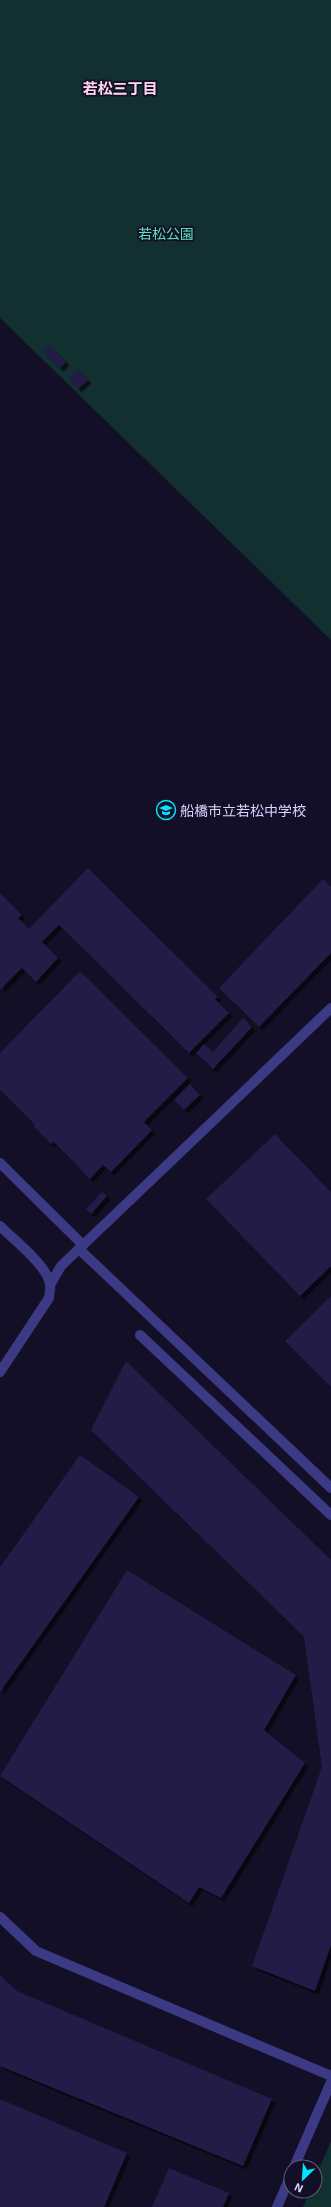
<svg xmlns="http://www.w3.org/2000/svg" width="331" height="2207" font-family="'Exo 2','Noto Sans JP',sans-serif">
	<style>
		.green { fill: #12302f }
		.building { fill: #241b47; filter: url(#shadow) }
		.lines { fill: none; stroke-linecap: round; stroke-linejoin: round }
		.service { stroke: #3d3a85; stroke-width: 10 }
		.pedestrian { stroke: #3d3a85; stroke-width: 10 }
		.minor { stroke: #3d3a85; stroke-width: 10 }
		.tertiary { stroke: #3d3a85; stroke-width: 10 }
		.labels { text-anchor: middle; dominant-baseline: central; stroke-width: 3.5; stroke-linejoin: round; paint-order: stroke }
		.park-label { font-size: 14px; fill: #5fe0c0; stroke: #130f26 }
		.poi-label { font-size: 14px; fill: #d9d4ff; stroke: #130f26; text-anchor: start }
		.neighbourhood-label { font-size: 15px; font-weight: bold; fill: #ffd6f0; stroke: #130f26 }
	</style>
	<defs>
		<filter id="shadow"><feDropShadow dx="3.5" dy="3.5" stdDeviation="0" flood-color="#0009"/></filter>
	</defs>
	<rect width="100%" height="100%" fill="#130f26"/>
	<g class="green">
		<polygon points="0,0 331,0 331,640 0,318"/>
		<polygon points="331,2141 331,2207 303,2207 310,2191 315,2191 315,2178"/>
	</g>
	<g class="building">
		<polygon points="49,345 66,362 60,368 43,351"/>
		<polygon points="78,370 88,380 78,389 69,379"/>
		<polygon points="88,868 218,997 215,999 229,1013 189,1053 59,925 42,942 58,958 36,982 22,968 0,990 0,893 22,915 18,918 29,929"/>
		<polygon points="323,879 331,887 331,953 259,1027 219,988"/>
		<polygon points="80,971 188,1078 144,1122 152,1130 111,1172 103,1165 90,1179 54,1142 51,1144 33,1126 35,1125 0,1090 0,1053"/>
		<polygon points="243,1018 252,1027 213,1069 196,1053 204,1044 213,1052"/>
		<polygon points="190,1084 200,1095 184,1110 174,1100"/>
		<polygon points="275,1134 331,1192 331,1266 300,1296 206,1199"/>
		<polygon points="102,1192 107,1196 91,1214 86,1209"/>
		<polygon points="331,1296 331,1387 285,1341"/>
		<polygon points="126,1361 331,1560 331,1945 315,1991 252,1966 322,1767 304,1637 91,1430"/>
		<polygon points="80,1455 139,1497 0,1692 0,1567"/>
		<polygon points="127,1570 296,1675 264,1730 305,1763 221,1898 199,1887 189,1903 0,1776"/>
		<polygon points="0,1975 17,1991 272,2099 243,2166 0,2066"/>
		<polygon points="0,2099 127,2153 104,2207 0,2207"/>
		<polygon points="169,2168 229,2193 223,2207 152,2207"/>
	</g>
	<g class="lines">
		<g class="service">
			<polyline points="140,1335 331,1515"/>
			<polyline points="0,1917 36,1951 331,2076"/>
		</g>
		<g class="pedestrian">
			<polyline points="0,1163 83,1245"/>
			<polyline points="167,1165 331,1008"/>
			<polyline points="79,1249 331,1488"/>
		</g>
		<g class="minor">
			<path d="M 0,1226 C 13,1239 49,1267 50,1285 C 51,1289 49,1294 49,1298 L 0,1372"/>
			<polyline points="50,1285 61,1266 167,1165"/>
		</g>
		<g class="tertiary">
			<polyline points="294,2167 331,2082"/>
			<polyline points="277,2207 291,2175"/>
		</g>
	</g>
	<defs>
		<symbol id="school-ring" viewBox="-11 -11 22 22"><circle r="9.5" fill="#130f26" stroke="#00e5ff" stroke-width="1.5"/><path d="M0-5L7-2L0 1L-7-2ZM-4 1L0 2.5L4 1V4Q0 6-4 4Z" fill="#00e5ff"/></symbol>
	</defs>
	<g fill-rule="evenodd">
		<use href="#school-ring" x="155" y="799" width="22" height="22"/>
	</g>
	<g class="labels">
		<g class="park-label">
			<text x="166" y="233">若松公園</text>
		</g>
		<g class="poi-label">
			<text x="180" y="810">船橋市立若松中学校</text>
		</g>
		<g class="neighbourhood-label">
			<text x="120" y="88">若松三丁目</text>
		</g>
	</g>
	<g transform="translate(303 2179) rotate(205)"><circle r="19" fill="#130f26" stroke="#625e7d"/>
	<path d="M0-3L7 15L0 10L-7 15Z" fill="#00e5ff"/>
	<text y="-6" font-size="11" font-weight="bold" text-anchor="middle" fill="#d9d4ff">N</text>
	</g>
</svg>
